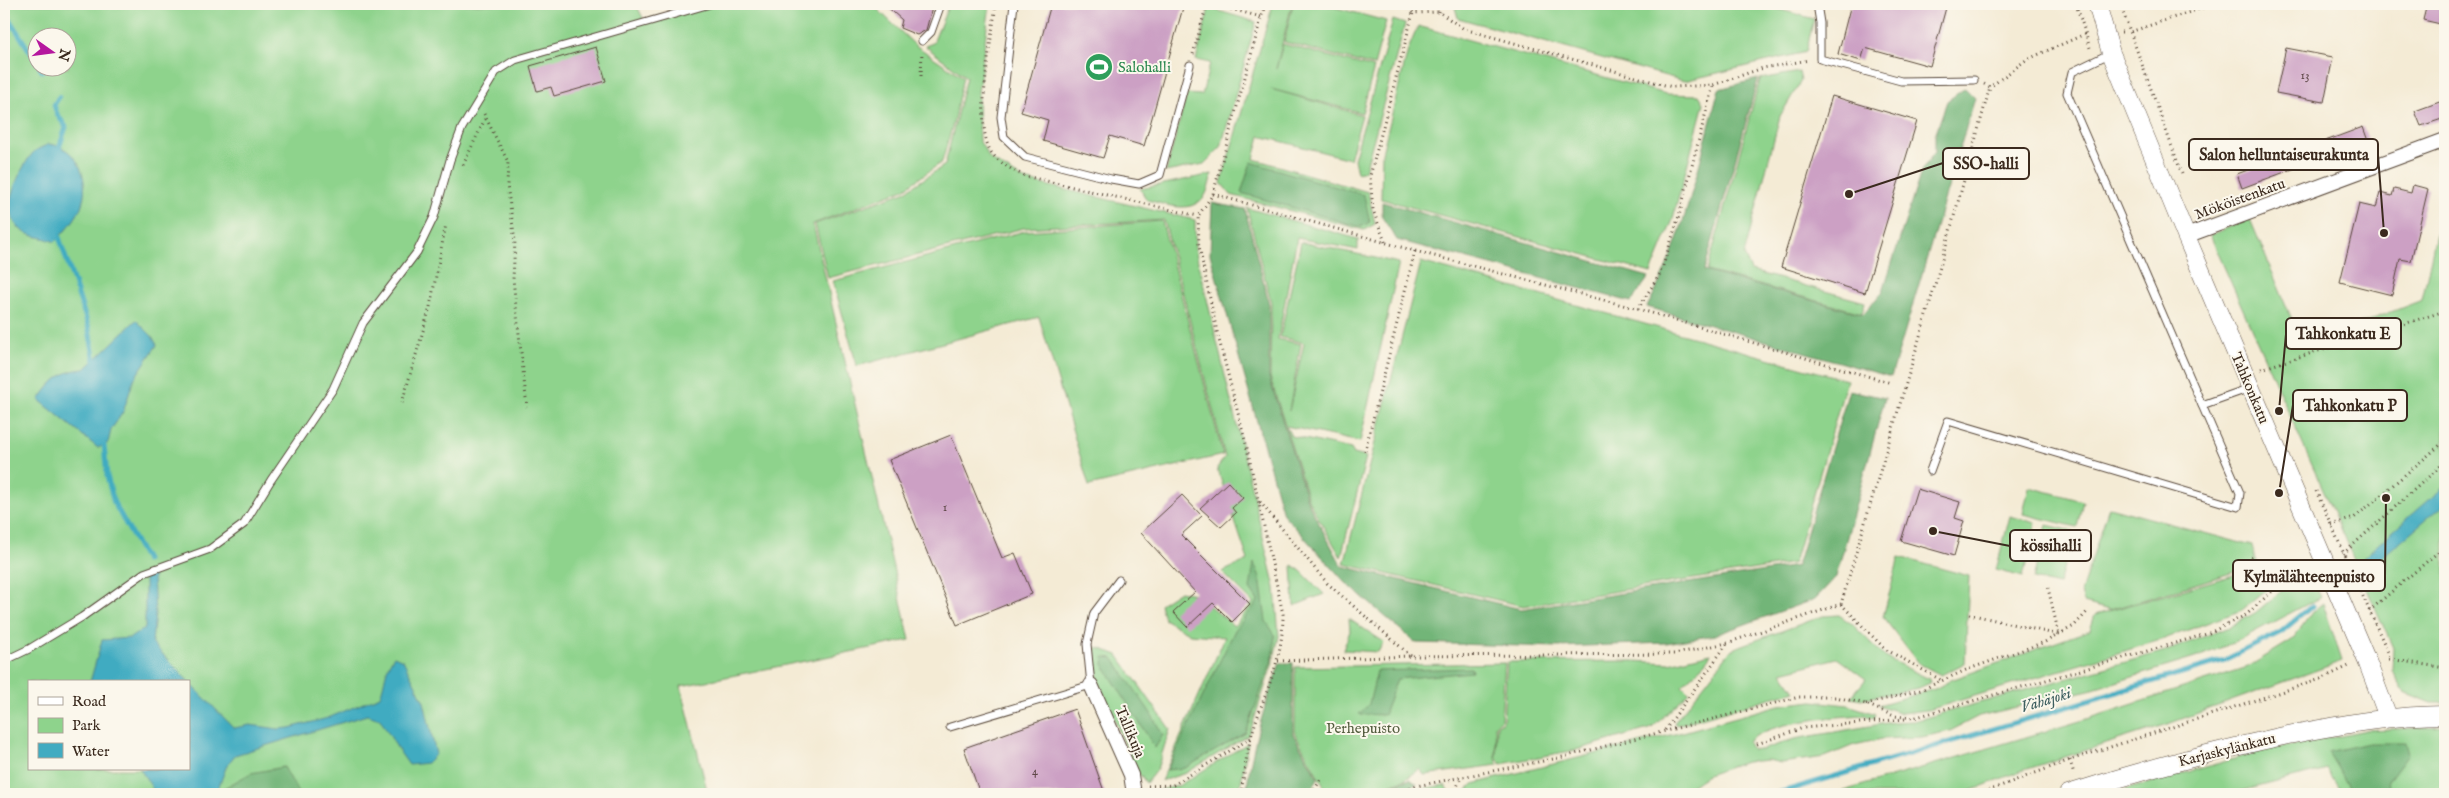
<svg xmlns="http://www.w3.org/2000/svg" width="2449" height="798" font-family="'IM FELL English',serif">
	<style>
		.green { fill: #8ed38c; stroke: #647e55; fill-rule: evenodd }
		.forest { fill: #72b578; stroke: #56704b }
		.water { fill: #41abc1; stroke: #3e6a70 }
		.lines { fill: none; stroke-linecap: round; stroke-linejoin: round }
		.stream { stroke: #41abc1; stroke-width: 5 }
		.building { fill: #cca0c4 }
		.service-casing { stroke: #574739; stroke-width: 9 }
		.minor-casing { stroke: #574739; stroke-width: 16 }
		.tertiary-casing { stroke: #574739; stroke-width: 19 }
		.path { stroke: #574739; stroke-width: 3; stroke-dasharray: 1 4; stroke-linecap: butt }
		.service { stroke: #fff; stroke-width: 7 }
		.minor { stroke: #fff; stroke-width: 14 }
		.tertiary { stroke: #fff; stroke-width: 18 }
		.labels { text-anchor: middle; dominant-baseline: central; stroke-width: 4; stroke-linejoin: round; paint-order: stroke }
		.number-label { font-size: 12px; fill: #5f4848 }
		.leisure-label { font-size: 15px; fill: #27864d; stroke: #fbf7ec; text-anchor: start }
		.street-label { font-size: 15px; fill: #3b2a1e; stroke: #fbf7ec }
		.park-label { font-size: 15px; fill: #545d3f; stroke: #fbf7ec }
		.water-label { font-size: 16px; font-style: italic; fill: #3d5e5f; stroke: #fbf7ec }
		.leader { fill: none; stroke: #3b2a1e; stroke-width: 2 }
		.callout-dot { fill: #3b2a1e; stroke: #fbf7ec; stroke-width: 2 }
		.callout { fill: #fbf7ec; stroke: #3b2a1e; stroke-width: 2 }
		.callout-label { font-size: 16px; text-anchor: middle; font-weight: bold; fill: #3b2a1e }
	</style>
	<rect width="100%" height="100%" fill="#fbf7ec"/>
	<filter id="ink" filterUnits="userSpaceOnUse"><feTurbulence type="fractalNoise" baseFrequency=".02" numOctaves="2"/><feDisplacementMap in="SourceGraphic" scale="10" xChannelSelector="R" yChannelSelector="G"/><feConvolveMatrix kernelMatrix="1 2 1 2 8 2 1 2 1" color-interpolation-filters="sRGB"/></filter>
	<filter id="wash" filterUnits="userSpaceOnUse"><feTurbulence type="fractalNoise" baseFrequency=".0096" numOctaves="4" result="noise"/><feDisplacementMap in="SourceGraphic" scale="20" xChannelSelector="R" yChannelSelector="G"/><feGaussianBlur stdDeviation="1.12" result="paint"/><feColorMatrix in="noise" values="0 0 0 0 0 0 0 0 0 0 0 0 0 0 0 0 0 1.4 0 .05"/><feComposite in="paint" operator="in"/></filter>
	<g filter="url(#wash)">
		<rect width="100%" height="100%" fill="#f4ebd5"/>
		<g class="green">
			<path d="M 4,4 L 636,4 L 644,20 L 709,4 L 872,4 L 915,45 L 963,77 L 953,124 L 942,162 L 904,189 L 813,224 L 910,640 L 681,686 L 708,794 L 4,794 ZM 38,38 L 68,38 L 68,68 L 38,68 ZM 29,682 L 189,682 L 189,769 L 29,769 Z"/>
			<polygon points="949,4 990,4 978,93 979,140 990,159 1024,180 1195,220 1195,248 1275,588 1279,636 1273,662 1249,735 1186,773 1161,781 1225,637 1190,634 1164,619 1160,604 1180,591 1195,594 1234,626 1253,603 1222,572 1248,560 1217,468 1225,457 1164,220 1024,228 828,278 815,224 904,192 945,165 966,77 925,46 933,43"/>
			<polygon points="1273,4 1292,4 1276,69 1283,44 1374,68 1362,113 1271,89 1362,115 1350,159 1260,136 1254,159 1368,192 1375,224 1364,230 1231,195 1221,183"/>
			<polygon points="1293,4 1322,4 1386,21 1374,66 1284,42"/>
			<polygon points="1454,4 1760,4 1814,19 1806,52 1684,81 1458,18"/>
			<polygon points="1209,8 1256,22 1221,147 1204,164 1166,172 1187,94 1202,95 1210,63 1196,60"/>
			<polygon points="1393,20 1405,24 1365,171 1357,173 1354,159"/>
			<polygon points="1418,26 1666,94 1699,95 1704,103 1672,222 1651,273 1381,199 1382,153 1408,50"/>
			<polygon points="1799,72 1801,81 1780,116 1744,255 1751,271 1865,302 1862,313 1707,271 1760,79"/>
			<path d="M 1212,174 C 1210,181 1208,192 1204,197 C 1190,215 1165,204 1147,200 L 1140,189 Z"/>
			<polygon points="2445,192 2445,703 2432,703 2404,692 2392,670 2393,648 2210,235 2250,219 2303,346 2422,300"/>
			<polygon points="1247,208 1358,239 1358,250 1297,238 1278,339 1301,344 1289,411 1304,343 1280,337 1301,242 1399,263 1360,442 1286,426 1291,436 1351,449 1354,454 1366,457 1341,557 1309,502 1270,377 1271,303"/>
			<polygon points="1162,221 1223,455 1089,486 1039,317 857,366 833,281 1025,231"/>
			<polygon points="1421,262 1847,380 1794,563 1523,606 1344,564"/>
			<polygon points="2029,487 2083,501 2077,527 2023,514"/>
			<polygon points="2109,507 2252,546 2257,565 2110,610 2084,603 2081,592"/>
			<polygon points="2010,516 2036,523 2023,577 1996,570"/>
			<polygon points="2047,525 2073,531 2059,585 2033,579"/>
			<polygon points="1899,557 1969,576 1965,663 1941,675 1918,663 1883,617"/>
			<polygon points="1292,565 1301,571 1324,594 1294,606"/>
			<polygon points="2258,568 2269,582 2265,591 2242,610 2164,639 1928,710 1901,713 1878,705 1935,689 1951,680 2090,630 2095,615"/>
			<path d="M 2302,576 L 2312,580 L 2321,597 L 2233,643 L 2195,658 L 2093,689 L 1979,716 L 1950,731 L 1922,737 L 1882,739 L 1854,745 L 1825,757 L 1781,763 L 1768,760 L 1746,762 L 1707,775 L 1679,794 L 1465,794 L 1466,791 L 1473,784 L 1683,732 L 1779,705 L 1813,701 L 1848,705 L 1876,714 L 1874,718 L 1864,715 C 1834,717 1769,721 1748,742 L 1751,749 L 1762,750 L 1794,739 L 1893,722 L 1914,721 L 2169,650 L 2229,627 L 2255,613 L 2291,583 Z"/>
			<polygon points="2323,603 2342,661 2165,725 2018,772 1962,794 1833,794 2087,719 2248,667 2292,640 2313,611"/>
			<polygon points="1839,615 1852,624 1885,657 1929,679 1930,683 1919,688 1861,699 1851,697 1866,679 1837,658 1782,672 1795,691 1677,725 1674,723 1732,649 1823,616"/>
			<polygon points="1349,619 1384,642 1378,652 1343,650 1350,631"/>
			<polygon points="1096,647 1118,655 1170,729 1157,769 1146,783 1137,771 1098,682"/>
			<polygon points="1711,653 1706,663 1682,685 1689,692 1652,728 1576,750 1501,764 1496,757 1498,765 1424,775 1420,769 1404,780 1363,794 1328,794 1295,734 1295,667 1505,663 1501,720 1495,725 1496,757 1497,725 1503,722 1507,662 1633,661 1669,663"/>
			<polygon points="2445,727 2445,794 2342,794 2327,769 2230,794 2110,794 2266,750 2366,730"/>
			<polygon points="1248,743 1239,794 1178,794 1159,790 1178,786"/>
			<polygon points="1445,785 1450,794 1419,794 1427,788"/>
		</g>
		<g class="forest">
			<path d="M 1758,79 L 1704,271 L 1863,314 L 1883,291 L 1922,169 L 1935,152 L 1935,135 L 1947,101 L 1965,88 L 1975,98 L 1891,377 L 1647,307 C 1684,240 1699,163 1719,89 Z"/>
			<polygon points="1251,162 1364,195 1370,222 1361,227 1241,193"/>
			<polygon points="1382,202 1649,277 1631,302 1397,240 1382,217"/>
			<polygon points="1212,203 1245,209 1269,304 1269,377 1308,503 1342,566 1521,609 1797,566 1849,390 1885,398 1836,577 1815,599 1715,635 1666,643 1558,647 1416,643 1346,583 1283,514 1210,254"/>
			<polygon points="1254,563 1260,577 1266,621 1275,635 1273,657 1246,733 1185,768 1167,770 1235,630 1258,601 1250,589"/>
			<polygon points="1104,657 1113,658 1150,712 1163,735 1155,748 1103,664"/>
			<path d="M 1280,663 L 1293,663 L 1293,734 L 1318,778 L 1310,794 L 1246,794 C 1251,748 1264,707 1280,663 Z"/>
			<polygon points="1471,668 1472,672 1397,679 1384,715 1359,714 1369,704 1377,671"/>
			<polygon points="2369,743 2405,743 2408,754 2387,782 2394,794 2353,794 2328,752"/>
			<polygon points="284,767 299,794 222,794 224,788 251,773"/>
			<polygon points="1410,779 1417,784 1392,794 1367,794"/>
		</g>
		<g class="water">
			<path d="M 49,144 C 79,147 91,181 81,207 C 76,220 64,232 55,242 C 42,236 29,238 19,228 C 14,222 10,216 10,207 C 9,194 25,159 35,151 C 39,148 45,146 49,144 Z"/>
			<path d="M 136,320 L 152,336 L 157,345 L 134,379 L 123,412 L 111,430 L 108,443 L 98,448 L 39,400 C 51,382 62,370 85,369 Z"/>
			<polygon points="2445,486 2445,503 2367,570 2360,560"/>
			<polygon points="153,574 155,614 152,643 189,682 90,682 102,640 130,638 145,628 145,578"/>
			<path d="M 394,656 L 403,660 L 424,702 L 436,754 L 427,763 L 409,765 L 399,751 L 380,719 L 367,715 L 235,755 L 227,765 L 216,794 L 156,794 L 140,769 L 189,769 L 189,682 L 234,728 L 250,725 L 279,729 L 289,728 L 328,718 L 380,696 C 386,681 384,670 394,656 Z"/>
		</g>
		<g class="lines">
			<g class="stream">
				<polyline points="4,11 38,64"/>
				<polyline points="40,68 42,71"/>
				<polyline points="59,97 54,105 57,114 66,127 59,148"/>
				<polyline points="59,237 88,325 96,366"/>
				<polyline points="104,445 107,476 114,503 146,560"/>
				<polyline points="1775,794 2225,660 2281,632 2312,606"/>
			</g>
		</g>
		<g id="blocks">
			<g class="building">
				<polygon points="884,4 933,4 926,30 917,35 900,28 902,20"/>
				<polygon points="1051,4 1184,4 1144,146 1110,136 1103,158 1043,141 1048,120 1021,112"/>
				<polygon points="1851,4 1947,4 1930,66 1865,48 1861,61 1838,54"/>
				<polygon points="2427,4 2445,4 2445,25 2423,20"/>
				<polygon points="596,47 606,81 554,96 551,87 537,91 530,66"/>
				<polygon points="2286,48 2333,57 2324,102 2276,93"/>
				<polygon points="1832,96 1917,121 1865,293 1781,267"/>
				<polygon points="2445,100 2445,118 2421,126 2415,111"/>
				<polygon points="2363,127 2368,141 2242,188 2237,174"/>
				<polygon points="2413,185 2428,189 2411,261 2400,259 2392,295 2340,282 2359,204 2376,208 2380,193 2392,196 2394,189 2411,193"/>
				<polygon points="951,435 1002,558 1015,553 1032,594 957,625 889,460"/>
				<polygon points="1228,482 1243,498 1232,508 1236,513 1221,527 1200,508"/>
				<polygon points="1917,489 1960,502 1955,518 1964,521 1954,556 1901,541"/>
				<polygon points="1182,495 1202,516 1181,535 1250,604 1232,622 1213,603 1187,627 1173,612 1195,592 1141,533"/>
				<polygon points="1075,709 1105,794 980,794 964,748"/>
			</g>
		</g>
	</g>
	<g filter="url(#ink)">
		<use href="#blocks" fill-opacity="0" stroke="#574739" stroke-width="1"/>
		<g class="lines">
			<defs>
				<g id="service">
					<polyline points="1014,4 1001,117 1004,137 1025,157 1111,179 1139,184 1160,175 1190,65"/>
					<polyline points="1817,4 1820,23 1820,59 1901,81 1974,80"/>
					<polyline points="922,41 931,32 941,4"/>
					<polyline points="2202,405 2250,388"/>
					<polyline points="1930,471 1948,421 2238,507 2240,493 2067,93 2072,72 2111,53"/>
					<polyline points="4,661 29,649 82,617 144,573 210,549 244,524 271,480 333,389 363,323 417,252 434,217 450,160 462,128 496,72 515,60 710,4"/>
					<polyline points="950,727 1091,685 1087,644 1094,613 1119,580"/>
				</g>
				<g id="minor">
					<polyline points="2186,236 2445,140"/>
					<polyline points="1091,685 1131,775 1134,794"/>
				</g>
				<g id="tertiary">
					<polyline points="2097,4 2111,53 2186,236 2367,661 2388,717"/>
					<path d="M 2068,794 C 2140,771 2213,751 2288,735 C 2340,725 2392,715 2445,715"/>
				</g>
			</defs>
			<use href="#service" class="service-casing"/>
			<use href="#minor" class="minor-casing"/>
			<use href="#tertiary" class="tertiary-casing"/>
			<g class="path">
				<path d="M 996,4 C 992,37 975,120 989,148 C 995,162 1013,170 1025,176 L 1198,216"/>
				<polyline points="1214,4 1231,9"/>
				<polyline points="1232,4 1231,9 1261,17"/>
				<polyline points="1406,4 1413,13 1439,12 1464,29 1672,87 1713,85 1763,68 1809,60"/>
				<polyline points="2076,4 2091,51"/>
				<polyline points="2120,4 2183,177"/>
				<polyline points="1439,12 1442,4"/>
				<polyline points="2121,32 2130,32 2214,4"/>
				<polyline points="1193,54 1207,4"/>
				<polyline points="921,76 922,51"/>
				<polyline points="1984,84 1990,87 2026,60 2085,34"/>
				<polyline points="484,114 508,162 507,185 515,241 513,279 527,407"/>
				<polyline points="463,165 485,119"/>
				<polyline points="1213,194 1415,251 1638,309 1891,383"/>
				<polyline points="1385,242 1373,210 1370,176 1413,13"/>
				<polyline points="1638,309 1661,272 1679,216 1713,85"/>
				<polyline points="2261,369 2445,311"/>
				<polyline points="402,403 430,307 446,224"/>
				<polyline points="1365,451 1415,251"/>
				<polyline points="2316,491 2391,659"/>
				<polyline points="1260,502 1327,583 1411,656"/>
				<polyline points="2331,525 2354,518 2445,441"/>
				<polyline points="2343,554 2445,462"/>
				<polyline points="2250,557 2260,563 2278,586"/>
				<polyline points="1841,604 1885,649 1941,680"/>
				<polyline points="2369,611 2445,546"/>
				<polyline points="1969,614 2059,635 2048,588"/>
				<polyline points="2389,659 2445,668"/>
				<polyline points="1278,661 1412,656 1674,654 1727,643 1841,604 1933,292 1990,87"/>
				<polyline points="1866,704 1921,690 1966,670 2045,642 2074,626 2088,611"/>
				<polyline points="1665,730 1727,644"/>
				<polyline points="1757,744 1803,728 1905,719"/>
				<polyline points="2070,760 2074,774"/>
				<polyline points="1148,786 1173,785 1251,738"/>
				<path d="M 1241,794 C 1244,775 1246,756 1251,737 C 1264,692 1283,664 1283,614 L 1247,448 L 1217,332 L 1199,246 L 1198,216 L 1213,194 L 1265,4"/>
				<polyline points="1312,794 1322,777"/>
				<polyline points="1396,794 1417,786 1563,757 1799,697 1836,697 1866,704 1894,716 1913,718 2207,634 2246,615 2278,586 2311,570"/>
				<polyline points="1457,794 1455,791 1460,780"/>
				<polyline points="1979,794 2070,760 2321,679 2351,665"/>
			</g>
			<use href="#service" class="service"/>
			<use href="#minor" class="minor"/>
			<use href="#tertiary" class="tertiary"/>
		</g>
	</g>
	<defs>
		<symbol id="stadium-disc" viewBox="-11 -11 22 22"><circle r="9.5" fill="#2e9e5b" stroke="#fbf7ec"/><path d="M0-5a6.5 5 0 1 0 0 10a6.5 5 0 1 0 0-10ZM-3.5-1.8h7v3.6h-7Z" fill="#fff"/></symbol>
	</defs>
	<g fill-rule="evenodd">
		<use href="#stadium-disc" x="1083" y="51" width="32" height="32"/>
	</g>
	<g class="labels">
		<g class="number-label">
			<text x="2305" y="75">13</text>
			<text x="945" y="507">1</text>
			<text x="1035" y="771">4</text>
		</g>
		<g class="leisure-label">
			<text x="1118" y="67">Salohalli</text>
		</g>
		<g class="street-label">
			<text transform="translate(2240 199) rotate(-20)">Mököistenkatu</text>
			<text transform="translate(2250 388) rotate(67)">Tahkonkatu</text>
			<text transform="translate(1130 732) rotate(67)">Tallikuja</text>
			<text transform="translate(2227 750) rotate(-14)">Karjaskylänkatu</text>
		</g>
		<g class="park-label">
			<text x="1363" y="728">Perhepuisto</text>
		</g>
		<g class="water-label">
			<text transform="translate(2046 701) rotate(-17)">Vähäjoki</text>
		</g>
	</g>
	<path class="leader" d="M2384 233L2378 155M1849 194L1943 163M2279 411L2286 334M2279 493L2293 405M1933 531L2010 546M2386 498L2385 576"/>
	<g class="callout-dot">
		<circle cx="2384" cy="233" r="5"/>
		<circle cx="1849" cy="194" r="5"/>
		<circle cx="2279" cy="411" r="5"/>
		<circle cx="2279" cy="493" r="5"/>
		<circle cx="1933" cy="531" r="5"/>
		<circle cx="2386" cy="498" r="5"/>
	</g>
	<g class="callout">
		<rect x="2189" y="139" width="189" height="31" rx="5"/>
		<rect x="1943" y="148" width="86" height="31" rx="5"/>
		<rect x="2286" y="318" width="115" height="31" rx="5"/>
		<rect x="2293" y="390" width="114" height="31" rx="5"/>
		<rect x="2010" y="530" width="81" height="31" rx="5"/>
		<rect x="2233" y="560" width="152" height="31" rx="5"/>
	</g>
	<g class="callout-label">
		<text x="2284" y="160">Salon helluntaiseurakunta</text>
		<text x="1986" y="169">SSO-halli</text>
		<text x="2343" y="339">Tahkonkatu E</text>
		<text x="2350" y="411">Tahkonkatu P</text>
		<text x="2051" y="551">kössihalli</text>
		<text x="2309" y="582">Kylmälähteenpuisto</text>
	</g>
	<rect width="2449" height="798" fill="none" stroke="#fbf7ec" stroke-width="20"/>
	<rect x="28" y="680" width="162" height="90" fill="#fbf7ec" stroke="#aea59a"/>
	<rect x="38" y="697" width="25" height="8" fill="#ffffff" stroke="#aea59a"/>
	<text x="72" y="706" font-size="15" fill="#3b2a1e">Road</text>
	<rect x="38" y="718" width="25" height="15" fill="#8ed38c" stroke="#aea59a"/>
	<text x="72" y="730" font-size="15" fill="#3b2a1e">Park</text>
	<rect x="38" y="743" width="25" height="15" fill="#41abc1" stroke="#aea59a"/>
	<text x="72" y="756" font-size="15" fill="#3b2a1e">Water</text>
	<g transform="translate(52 52) rotate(104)"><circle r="24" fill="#fbf7ec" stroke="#aea59a"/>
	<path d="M0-4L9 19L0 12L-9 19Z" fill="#b5179e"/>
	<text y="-8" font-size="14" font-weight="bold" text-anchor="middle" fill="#3b2a1e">N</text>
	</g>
</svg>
